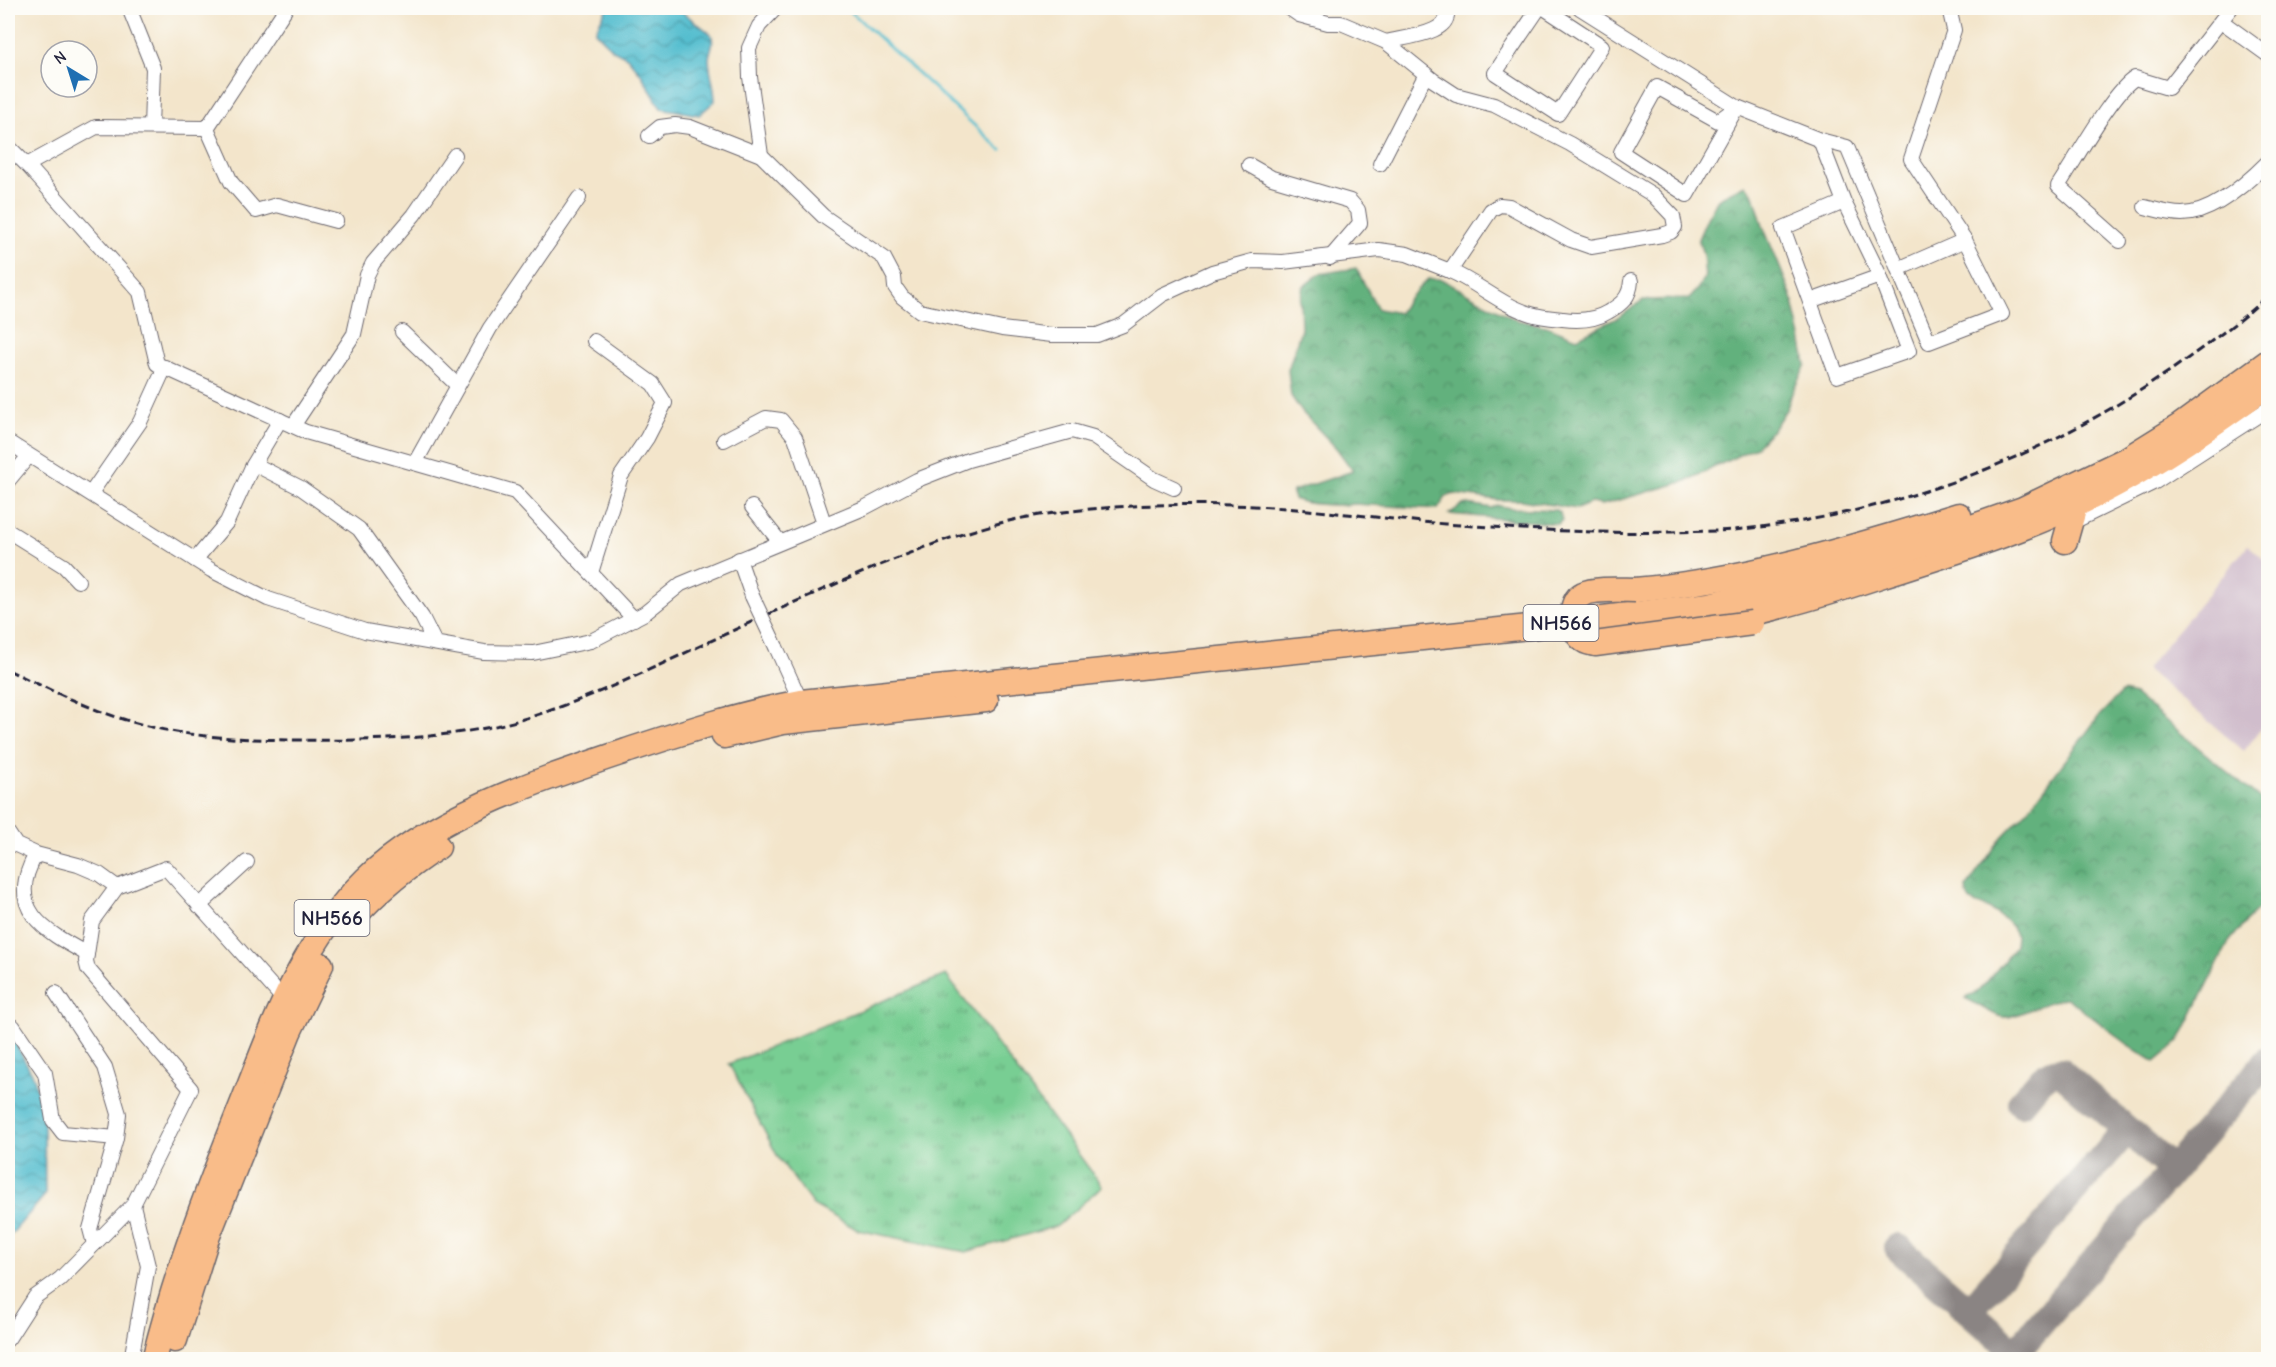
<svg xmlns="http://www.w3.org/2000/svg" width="2276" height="1367" font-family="'Comic Neue',sans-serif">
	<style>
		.industrial { fill: #d0bdcc }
		.forest { fill: url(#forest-crowns); stroke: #426a5c; stroke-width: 1.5 }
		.park { fill: url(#park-tufts); stroke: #4d7867; stroke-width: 1.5 }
		.water { fill: url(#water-waves); stroke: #3b7085; stroke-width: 1.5 }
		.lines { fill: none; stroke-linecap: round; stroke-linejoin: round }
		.stream { stroke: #54becf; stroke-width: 3 }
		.taxiway { stroke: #8a8483; stroke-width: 28 }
		.street-casing { stroke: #6b666d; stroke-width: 16 }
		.highway-casing { stroke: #6b666d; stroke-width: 27 }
		.street { stroke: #fff; stroke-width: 14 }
		.highway { stroke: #f9bc89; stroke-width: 24 }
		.rail { stroke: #22223b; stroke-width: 3; stroke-dasharray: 9 4.5; stroke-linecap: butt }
		.street-bridge-casing { stroke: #6b666d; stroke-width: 16; stroke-linecap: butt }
		.highway-bridge-casing { stroke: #6b666d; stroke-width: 27; stroke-linecap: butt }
		.street-bridge { stroke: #fff; stroke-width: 14 }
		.highway-bridge { stroke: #f9bc89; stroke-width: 24 }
		.labels { text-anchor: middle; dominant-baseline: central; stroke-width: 4.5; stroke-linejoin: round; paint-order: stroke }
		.shield { fill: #fdfcf7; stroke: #646373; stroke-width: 1.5 }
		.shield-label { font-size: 21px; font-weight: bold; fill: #22223b }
	</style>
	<defs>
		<pattern id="forest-crowns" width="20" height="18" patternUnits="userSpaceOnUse" patternTransform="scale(1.5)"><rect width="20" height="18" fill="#62b17d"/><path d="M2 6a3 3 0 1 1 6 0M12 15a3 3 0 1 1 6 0" fill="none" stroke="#509068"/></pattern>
		<pattern id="park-tufts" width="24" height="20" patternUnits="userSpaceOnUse" patternTransform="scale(1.5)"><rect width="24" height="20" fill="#78ce93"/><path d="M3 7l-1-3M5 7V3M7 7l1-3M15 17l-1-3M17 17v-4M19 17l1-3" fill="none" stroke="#62a779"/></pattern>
		<pattern id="water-waves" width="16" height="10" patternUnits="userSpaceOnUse" patternTransform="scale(1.5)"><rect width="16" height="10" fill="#54becf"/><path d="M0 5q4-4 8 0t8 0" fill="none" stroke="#459aa9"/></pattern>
	</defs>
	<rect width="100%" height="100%" fill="#fdfcf7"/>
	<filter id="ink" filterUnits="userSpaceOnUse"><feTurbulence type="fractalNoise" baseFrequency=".0167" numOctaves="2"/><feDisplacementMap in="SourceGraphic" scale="12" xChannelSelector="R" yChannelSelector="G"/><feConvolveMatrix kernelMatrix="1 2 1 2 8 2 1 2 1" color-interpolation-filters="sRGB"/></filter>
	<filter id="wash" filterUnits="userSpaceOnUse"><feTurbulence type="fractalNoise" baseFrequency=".008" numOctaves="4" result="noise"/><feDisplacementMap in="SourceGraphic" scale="24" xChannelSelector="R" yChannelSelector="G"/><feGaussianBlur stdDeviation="1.35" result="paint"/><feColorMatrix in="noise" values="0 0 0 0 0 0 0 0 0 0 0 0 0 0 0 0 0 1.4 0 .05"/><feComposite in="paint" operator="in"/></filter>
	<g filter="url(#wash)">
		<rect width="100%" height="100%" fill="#f3e5cb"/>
		<polygon class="industrial" points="2248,545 2268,563 2268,720 2244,751 2146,669"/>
		<g class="forest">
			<path d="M 1745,185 L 1754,195 L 1763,226 L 1792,297 L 1802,342 L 1806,365 L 1792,393 L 1787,408 L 1774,428 L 1756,447 L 1686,481 L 1602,505 L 1591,503 L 1577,509 L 1521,500 L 1498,500 L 1454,494 L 1446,497 L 1438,509 L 1354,504 C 1341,506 1305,505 1294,499 L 1292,494 L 1293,491 L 1353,471 L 1337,449 L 1302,412 L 1291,396 L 1288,370 L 1301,329 L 1300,300 L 1303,287 L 1319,274 L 1356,268 L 1378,309 L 1399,313 L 1408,299 L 1428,279 L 1441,279 L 1516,320 L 1546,326 L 1577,338 L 1621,316 L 1643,300 L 1690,299 L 1705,278 L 1703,254 L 1698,239 L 1708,216 L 1719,198 Z"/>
			<polygon points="1468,504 1492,508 1496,505 1511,508 1556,510 1560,513 1562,520 1558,524 1449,514 1462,505"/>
			<path d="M 2122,692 L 2135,695 L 2261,800 L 2268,802 L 2268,901 L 2247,920 L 2229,942 L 2179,1042 L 2155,1062 L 2134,1049 L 2067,998 C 2047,999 2016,1019 2003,1017 C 1994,1016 1976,1003 1965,998 C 1968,995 1973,995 1977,992 C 1983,987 2012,952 2015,945 C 2015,944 2016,938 2016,936 C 2014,924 1997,913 1987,908 C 1974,901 1968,906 1966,888 L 2002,837 L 2028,810 L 2099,716 Z"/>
		</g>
		<polygon class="park" points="946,975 1102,1186 1057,1226 966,1252 858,1230 813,1205 778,1157 729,1064"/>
		<g class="water">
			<path d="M 607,8 L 677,8 L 711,34 C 715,43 710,49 709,58 C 709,72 715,86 715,101 L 699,115 L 661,108 L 641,74 L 627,57 L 613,50 L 595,31 Z"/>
			<polygon points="8,1030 34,1077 44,1124 45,1195 8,1238"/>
		</g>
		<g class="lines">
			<polyline class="stream" points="847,8 1001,150"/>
			<g class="taxiway">
				<path d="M 2021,1103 C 2032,1091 2043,1071 2060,1071 L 2173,1170"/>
				<polyline points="1898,1248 2024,1360"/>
				<polyline points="1969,1311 2127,1130"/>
				<polyline points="2009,1360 2268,1060"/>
			</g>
		</g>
	</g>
	<g filter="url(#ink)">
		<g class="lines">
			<defs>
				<g id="street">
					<polyline points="129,8 153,68 151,127"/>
					<polyline points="286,8 207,128 231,182 256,211 277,205 336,221"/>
					<polyline points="1539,8 1495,73 1558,114 1602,46 1544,8"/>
					<polyline points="1580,8 1737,107 1820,140 1847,147 1898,269 1965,240 1911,159 1954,30 1949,8"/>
					<polyline points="2221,21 2268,55"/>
					<path d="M 1386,42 C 1404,37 1455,34 1446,8"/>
					<polygon points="1657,87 1718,121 1737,107 1687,195 1621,152"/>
					<polyline points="649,136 660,127 675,125 690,127 761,155 823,216 884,258 894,277 895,287 902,297 920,311 1002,329 1052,335 1097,335 1123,325 1162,295 1212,272 1252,261 1283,262 1379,250 1407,254 1450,271 1491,210 1500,205 1509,206 1571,240 1591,247 1662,235 1671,232 1675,227 1673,216 1653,195 1570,144 1494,105 1456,95 1433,80 1386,42 1341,23 1328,23 1299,15 1289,8"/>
					<polyline points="1820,140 1844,202 1783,228 1837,376 1909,351 1880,276 1844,202"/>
					<polyline points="8,146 27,165 96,127 207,128"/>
					<polyline points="761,155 750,77 749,48 759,26 776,8"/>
					<polyline points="1380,164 1426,74"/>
					<polyline points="27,165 140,292 157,364 306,432 515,492 634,619"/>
					<polyline points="1249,165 1272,178 1350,201 1358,210 1360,223 1330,258"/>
					<path d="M 2145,207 C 2157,210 2169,214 2182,214 C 2212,214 2248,182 2268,162"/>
					<path d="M 2120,241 L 2058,186 C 2075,161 2113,91 2135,78 L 2168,88 L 2231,8"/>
					<polyline points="1898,269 1929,342 2002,314 1965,240"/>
					<path d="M 1450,271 C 1478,283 1501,305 1531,314 C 1541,317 1553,318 1563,319 C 1578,321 1595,320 1608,312 C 1622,304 1630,297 1631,281"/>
					<polyline points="1810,301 1880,276"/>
					<polyline points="402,332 457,385"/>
					<polyline points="293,426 354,334 367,275 373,263 414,215 455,155"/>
					<polyline points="724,440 766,418 781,420 795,437 824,523"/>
					<polyline points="8,442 211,570 268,599 365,631 484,652 533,653 591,641 645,613 681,584 864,508 917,480 968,460 1072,431 1093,437 1154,479 1174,488"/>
					<polyline points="415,463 490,328 579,198"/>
					<polyline points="254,464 301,488 359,529 422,617 435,643"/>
					<polyline points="8,481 28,457"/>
					<polyline points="91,493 140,422 165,367"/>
					<polyline points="752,507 780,542"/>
					<polyline points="2069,524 2155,482 2268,409"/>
					<polyline points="8,531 64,566 78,581"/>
					<polyline points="739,559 752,596"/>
					<polyline points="195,560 227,522 252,467 280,420"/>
					<polyline points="591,573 621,476 647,438 665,403 653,384 594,341"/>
					<polyline points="776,647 801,702 805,707"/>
					<polyline points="8,833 16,845 36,854 78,865 99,874 117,887"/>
					<path d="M 36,854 C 5,909 43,930 87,954"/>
					<polyline points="199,906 247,862"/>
					<polyline points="56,993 105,1067 119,1114 116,1138 90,1229 94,1244"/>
					<polyline points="13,1026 45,1073 53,1120 63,1133 116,1138"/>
					<polyline points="8,1339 35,1297 60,1279 133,1205 191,1089 88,969 86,961 92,921 117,887 166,868 284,1000"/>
					<polyline points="131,1360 148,1266 133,1205"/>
				</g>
				<g id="highway">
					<polyline points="2065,541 2075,506"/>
					<path d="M 1635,590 C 1746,580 1853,548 1959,515"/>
					<path d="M 1724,619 C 1778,609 1831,592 1883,575 C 1955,552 2028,530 2096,495 C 2157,464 2213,425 2268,385"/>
					<polyline points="724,736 783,722 986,700"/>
					<path d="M 354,917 C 379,889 407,867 438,847"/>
					<polyline points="175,1340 207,1238 289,1032 321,965"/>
					<path d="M 154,1360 C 176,1272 207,1191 241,1107 C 273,1026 302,942 366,879 C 432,815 540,780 626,751 C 684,732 741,713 801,702 L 1529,627 L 1710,605 L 1800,582 L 1892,555 L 2023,509 L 2127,459 L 2180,426 L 2268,362"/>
				</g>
			</defs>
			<use href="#street" class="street-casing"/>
			<use href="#highway" class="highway-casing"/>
			<use href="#street" class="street"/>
			<use href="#highway" class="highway"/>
			<path class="rail" d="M 8,670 C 51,690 94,712 140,724 C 191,738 241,739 294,740 C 373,741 454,740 530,717 C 595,697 657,666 717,638 C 779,609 840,581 903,556 C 948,538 993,522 1040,515 C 1103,506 1167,503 1231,505 C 1302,507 1373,518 1445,524 C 1520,529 1596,534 1671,532 C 1695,531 1719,532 1743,529 C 1902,513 2054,454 2184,361 C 2213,340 2242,320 2268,295"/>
			<defs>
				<polyline id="street-bridge" points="752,596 776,647"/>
				<path id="highway-bridge" d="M 1635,590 C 1622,590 1595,588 1583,594 C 1568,601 1571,630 1582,639 C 1586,643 1591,643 1595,644 L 1752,623"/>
			</defs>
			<use href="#street-bridge" class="street-bridge-casing"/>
			<use href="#highway-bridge" class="highway-bridge-casing"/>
			<use href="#street-bridge" class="street-bridge"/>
			<use href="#highway-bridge" class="highway-bridge"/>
		</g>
	</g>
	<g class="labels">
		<g class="shield">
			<rect x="1523.5" y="605" width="75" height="36" rx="4.5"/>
			<rect x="294.5" y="900" width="75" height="36" rx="4.5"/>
		</g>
		<g class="shield-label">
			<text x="1561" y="623">NH566</text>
			<text x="332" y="918">NH566</text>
		</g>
	</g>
	<rect width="2276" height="1367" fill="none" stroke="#fdfcf7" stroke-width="30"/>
	<g transform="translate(69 69) rotate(322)"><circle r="28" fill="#fdfcf7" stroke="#a5a5ac" stroke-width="1.5"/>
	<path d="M0-4.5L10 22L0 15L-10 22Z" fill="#1f6fb2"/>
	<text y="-9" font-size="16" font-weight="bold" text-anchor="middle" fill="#22223b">N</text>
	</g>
</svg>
